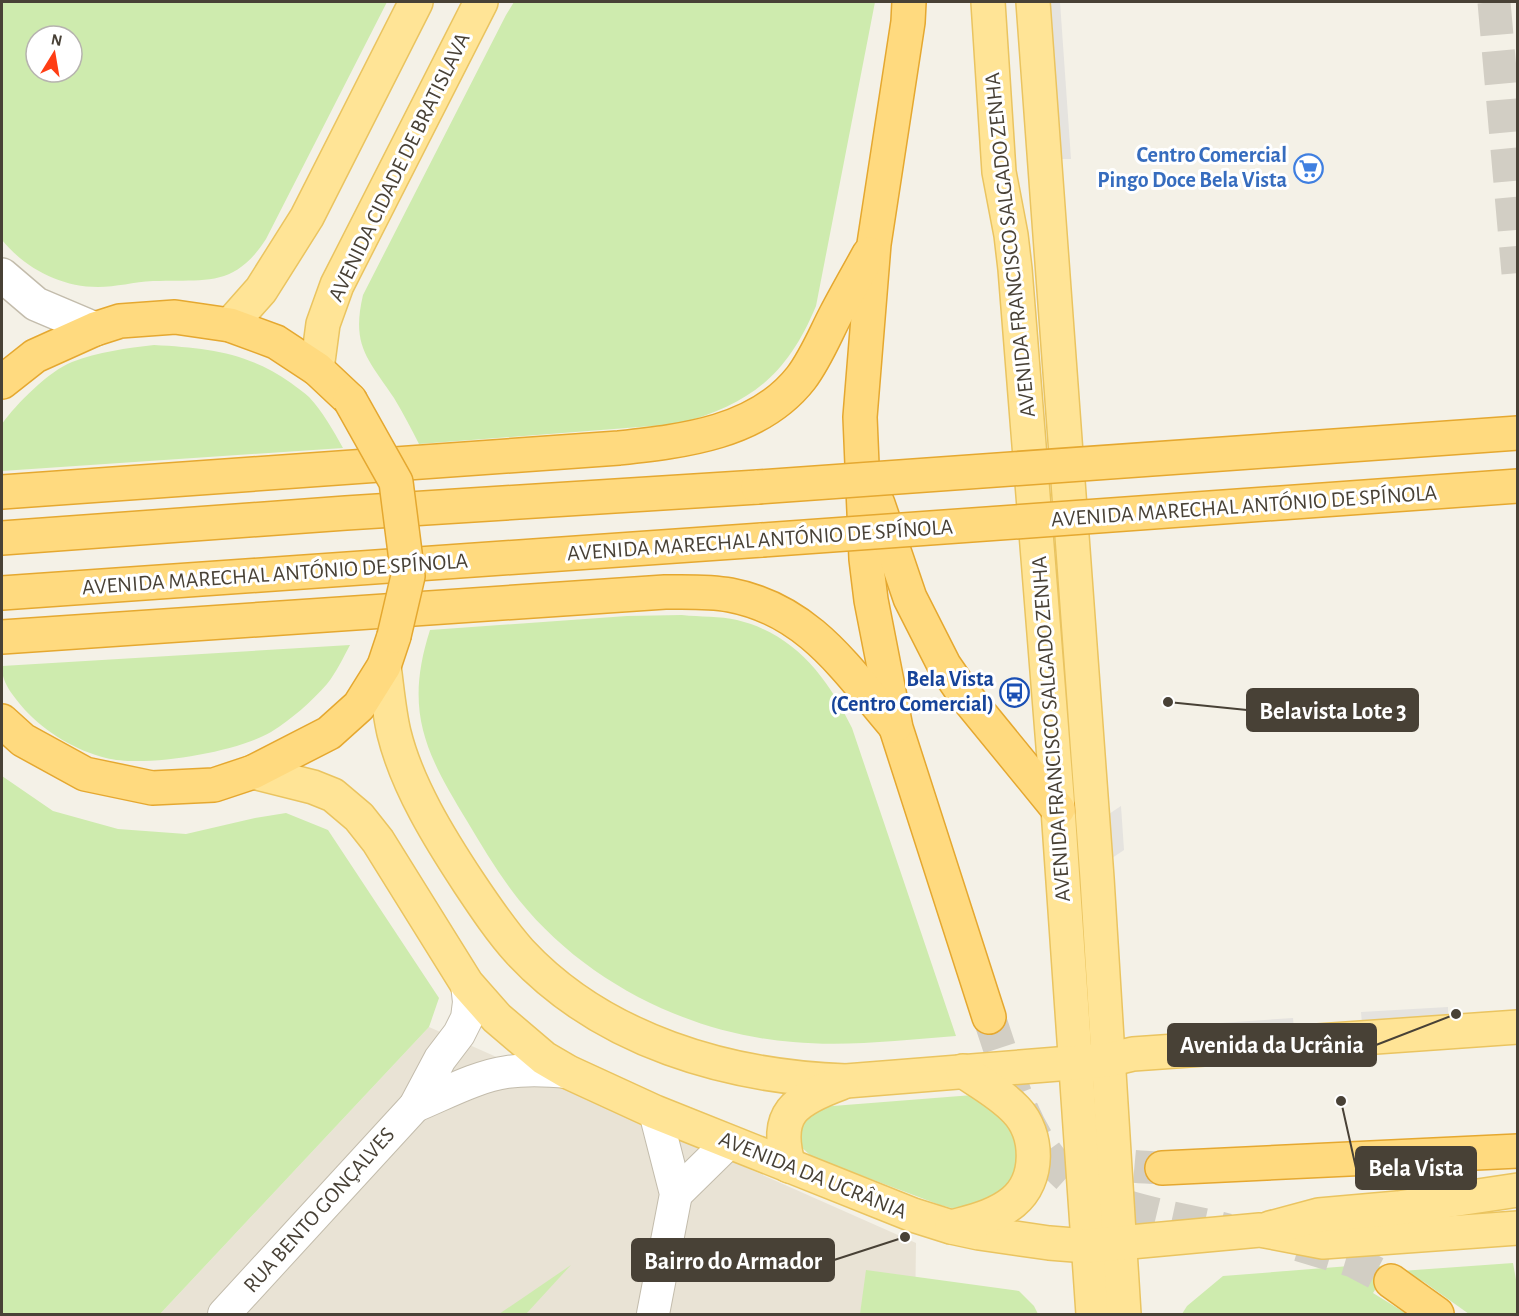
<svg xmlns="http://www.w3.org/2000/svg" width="1519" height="1316" font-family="'Alegreya Sans',sans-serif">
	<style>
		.residential { fill: #e9e3d5 }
		.green { fill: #ceebae; fill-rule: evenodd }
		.parking { fill: #e5e3df }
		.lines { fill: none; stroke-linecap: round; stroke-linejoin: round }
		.trunk-tunnel { stroke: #d2cec4; stroke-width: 33; stroke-dasharray: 33 16; stroke-linecap: butt }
		.minor-casing { stroke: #c3bcac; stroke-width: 34 }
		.tertiary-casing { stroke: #c3bcac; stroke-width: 36 }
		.primary-casing { stroke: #eac460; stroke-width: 36 }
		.trunk-casing { stroke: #e5a830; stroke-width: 36 }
		.minor { stroke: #fff; stroke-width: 32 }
		.tertiary { stroke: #fff; stroke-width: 33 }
		.primary { stroke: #ffe496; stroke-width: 33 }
		.trunk { stroke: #ffda7f; stroke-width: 33 }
		.trunk-bridge-casing { stroke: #e5a830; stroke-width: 36; stroke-linecap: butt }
		.trunk-bridge { stroke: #ffda7f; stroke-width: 33 }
		.labels { text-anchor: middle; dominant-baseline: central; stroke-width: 6; stroke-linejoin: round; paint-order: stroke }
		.shop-label { font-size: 22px; font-weight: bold; fill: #366cbe; stroke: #fff; text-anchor: end }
		.street-label { font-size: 22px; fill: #484136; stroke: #fff }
		.transit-label { font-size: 22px; font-weight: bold; fill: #164399; stroke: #fff; text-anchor: end }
		.leader { fill: none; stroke: #484136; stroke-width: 2 }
		.callout-dot { fill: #484136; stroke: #fff; stroke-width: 2 }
		.callout { fill: #484136; stroke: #484136; stroke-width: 2 }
		.callout-label { font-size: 24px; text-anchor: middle; font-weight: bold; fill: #fff }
	</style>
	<rect width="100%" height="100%" fill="#f4f1e7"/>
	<polygon class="residential" points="429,1027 916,1243 915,1314 160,1314"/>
	<g class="green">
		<path d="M 2,2 L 387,2 L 266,239 C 234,289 204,279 153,281 C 134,282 116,287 98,287 C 60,287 25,268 2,240 ZM 36,36 L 72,36 L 72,72 L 36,72 Z"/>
		<path d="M 514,2 L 875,2 L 816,306 C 787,376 750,404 678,424 L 419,444 C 411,428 403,413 394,398 C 368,359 351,346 363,295 L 506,15 Z"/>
		<path d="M 154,345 C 207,348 247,352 291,383 C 297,388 304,392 309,397 C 323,412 333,430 343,448 L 2,471 L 2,424 C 16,404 49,371 72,362 C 98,352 127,348 154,345 Z"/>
		<path d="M 682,615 C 700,617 720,616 737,620 C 795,634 828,678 852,728 L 956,1036 C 902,1040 847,1047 793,1042 C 689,1034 585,982 519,900 C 499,875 483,848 467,821 C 425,752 404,711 430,630 L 627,616 Z"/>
		<path d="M 350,645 C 343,658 336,673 327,684 C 311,702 292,719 271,732 C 237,752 145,768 106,758 C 77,751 45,732 25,710 C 15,698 1,683 2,666 Z"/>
		<polygon points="2,776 53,811 118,829 186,834 255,818 286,813 328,830 439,998 429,1027 160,1314 2,1314"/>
		<polygon points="973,1095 1012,1118 1021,1161 1007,1192 959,1210 940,1205 823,1161 811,1156 797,1143 798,1121 820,1107"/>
		<polygon points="1513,1263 1517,1285 1517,1314 1469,1314 1424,1282 1401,1271"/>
		<polygon points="1375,1264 1388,1270 1373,1293 1407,1314 1182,1314 1187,1306 1223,1276"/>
		<polygon points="571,1265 526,1314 499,1314"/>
		<polygon points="866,1270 1019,1291 1034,1306 1038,1314 860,1314"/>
	</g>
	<g class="parking">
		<polygon points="1050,2 1060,2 1071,159 1061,159"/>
		<polygon points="1121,806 1124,850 1109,860 1106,816"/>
		<polygon points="1448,1007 1448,1018 1362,1024 1361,1012"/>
		<polygon points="1293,1018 1294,1028 1191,1036 1191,1025"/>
	</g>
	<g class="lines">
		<g class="trunk-tunnel">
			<polyline points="1494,2 1518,273"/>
			<path d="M 989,1017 C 1011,1079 1028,1158 1090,1193 C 1097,1198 1107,1200 1116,1203 C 1152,1215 1190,1221 1228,1230"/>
			<path d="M 1087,1155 C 1111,1166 1137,1167 1162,1168"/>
			<polyline points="1299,1245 1353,1261 1391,1281"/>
		</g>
		<defs>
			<g id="minor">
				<path d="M 415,1106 C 442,1095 477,1076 507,1072 C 527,1069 547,1070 568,1072"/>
				<polyline points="676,1194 729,1142"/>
				<polyline points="224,1314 415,1106 440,1059 459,1034 467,1018 469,1002 467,984"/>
				<polyline points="653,1314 676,1194 655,1112"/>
			</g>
			<polyline id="tertiary" points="2,275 36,304 95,329"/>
			<g id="primary">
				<polyline points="988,2 999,172 1011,235 1015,269 1058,809 1093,1314"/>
				<polyline points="1033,2 1097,878 1124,1314"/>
				<polyline points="230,325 261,290 307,217 416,2"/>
				<polyline points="317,369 323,324 337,285 481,2"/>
				<path d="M 384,666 C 387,688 389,712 394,733 C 407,786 440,839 469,883 C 485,907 501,931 520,952 C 603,1041 728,1077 846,1081 L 1108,1060 L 1133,1054 L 1518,1027"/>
				<polyline points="253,772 313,787 333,795 359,817 378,841 467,984 497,1018 544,1058 568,1072 655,1112 913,1215 951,1227 979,1233 1049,1243 1087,1246 1260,1230 1323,1242 1518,1228"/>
				<path d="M 789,1166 C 773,1113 795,1100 841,1083"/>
				<path d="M 952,1227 C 973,1221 996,1216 1013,1202 C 1040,1180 1039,1134 1016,1110 C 1001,1094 981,1083 963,1071"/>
				<polyline points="1270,1228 1319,1215 1398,1208 1518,1190"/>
			</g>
			<g id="trunk">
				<polyline points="909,2 908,22 874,244 860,417 866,559 871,600 896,728 989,1017"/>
				<polyline points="2,382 35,356 95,329 120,321 175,317 230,325 276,342 317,369 350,400"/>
				<path d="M 2,492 L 619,448 C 683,441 758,433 801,378 C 816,358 825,335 836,314 C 847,293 858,274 869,254"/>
				<polyline points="878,504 910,598 944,665 964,694 1058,809"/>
				<polyline points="2,538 346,513 758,487"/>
				<polyline points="2,593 762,540"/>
				<path d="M 2,637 L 665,592 C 686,592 709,591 730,595 C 809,610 846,669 895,726"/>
				<polyline points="2,721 23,740 85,774 152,788 214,785 253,772 329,733 359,706 384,666 394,636"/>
				<polyline points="1162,1168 1518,1151"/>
				<polyline points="1391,1281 1437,1314"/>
			</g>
		</defs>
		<use href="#minor" class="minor-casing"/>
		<use href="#tertiary" class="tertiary-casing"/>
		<use href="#primary" class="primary-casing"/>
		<use href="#trunk" class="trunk-casing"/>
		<use href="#minor" class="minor"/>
		<use href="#tertiary" class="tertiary"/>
		<use href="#primary" class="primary"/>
		<use href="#trunk" class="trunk"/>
		<defs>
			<g id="trunk-bridge">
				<polyline points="350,400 396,482 408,576 394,636"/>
				<polyline points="758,487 1518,433"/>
				<polyline points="762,540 1518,486"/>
			</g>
		</defs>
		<use href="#trunk-bridge" class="trunk-bridge-casing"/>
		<use href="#trunk-bridge" class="trunk-bridge"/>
	</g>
	<defs>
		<symbol id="supermarket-ring" viewBox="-11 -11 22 22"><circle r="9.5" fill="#fff" stroke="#3f7fe0" stroke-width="1.5"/><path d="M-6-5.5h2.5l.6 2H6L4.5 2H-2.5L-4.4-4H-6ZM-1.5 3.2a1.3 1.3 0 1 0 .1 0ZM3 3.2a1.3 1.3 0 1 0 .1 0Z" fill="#3f7fe0"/></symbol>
		<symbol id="bus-ring" viewBox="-11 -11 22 22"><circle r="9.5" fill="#fff" stroke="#1a4fb4" stroke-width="1.5"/><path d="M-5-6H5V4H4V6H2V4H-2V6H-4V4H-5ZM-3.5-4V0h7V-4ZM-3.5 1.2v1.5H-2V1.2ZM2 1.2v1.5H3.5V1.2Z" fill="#1a4fb4"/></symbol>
	</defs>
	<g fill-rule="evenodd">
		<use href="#supermarket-ring" x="1292" y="152" width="33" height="33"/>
		<use href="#bus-ring" x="998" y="676" width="33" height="33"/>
	</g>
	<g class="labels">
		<g class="shop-label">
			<text x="1287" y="155">Centro Comercial<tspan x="1287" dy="25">Pingo Doce Bela Vista</tspan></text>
		</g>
		<g class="street-label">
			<text transform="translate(399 167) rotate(-64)">AVENIDA CIDADE DE BRATISLAVA</text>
			<text transform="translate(1010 245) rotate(-96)">AVENIDA FRANCISCO SALGADO ZENHA</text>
			<text transform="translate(1244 506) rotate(-4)">AVENIDA MARECHAL ANTÓNIO DE SPÍNOLA</text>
			<text transform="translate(760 540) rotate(-4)">AVENIDA MARECHAL ANTÓNIO DE SPÍNOLA</text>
			<text transform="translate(275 574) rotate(-4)">AVENIDA MARECHAL ANTÓNIO DE SPÍNOLA</text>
			<text transform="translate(1051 729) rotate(-94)">AVENIDA FRANCISCO SALGADO ZENHA</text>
			<text transform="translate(813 1175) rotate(22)">AVENIDA DA UCRÂNIA</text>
			<text transform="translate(319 1210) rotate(-48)">RUA BENTO GONÇALVES</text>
		</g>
		<g class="transit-label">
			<text x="994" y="679">Bela Vista<tspan x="994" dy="25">(Centro Comercial)</tspan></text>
		</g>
	</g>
	<path class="leader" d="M1168 702L1247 710M1456 1014L1376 1045M1341 1101L1356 1168M905 1237L834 1260"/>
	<g class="callout-dot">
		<circle cx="1168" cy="702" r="6"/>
		<circle cx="1456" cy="1014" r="6"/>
		<circle cx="1341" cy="1101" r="6"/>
		<circle cx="905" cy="1237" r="6"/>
	</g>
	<g class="callout">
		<rect x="1247" y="689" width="171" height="42" rx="6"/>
		<rect x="1168" y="1024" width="208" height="42" rx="6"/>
		<rect x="1356" y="1147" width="120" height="42" rx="6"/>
		<rect x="632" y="1239" width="202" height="42" rx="6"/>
	</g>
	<g class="callout-label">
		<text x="1333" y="719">Belavista Lote 3</text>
		<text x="1272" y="1053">Avenida da Ucrânia</text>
		<text x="1416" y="1176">Bela Vista</text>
		<text x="733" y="1269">Bairro do Armador</text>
	</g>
	<rect width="1519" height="1316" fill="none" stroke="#484136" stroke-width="6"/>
	<g transform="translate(54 54) rotate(11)"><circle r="28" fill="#ffffff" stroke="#b6b3af" stroke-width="1.5"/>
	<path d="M0-4.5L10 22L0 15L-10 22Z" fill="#ff3d14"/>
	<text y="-9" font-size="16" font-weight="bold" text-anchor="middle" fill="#484136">N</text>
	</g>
</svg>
